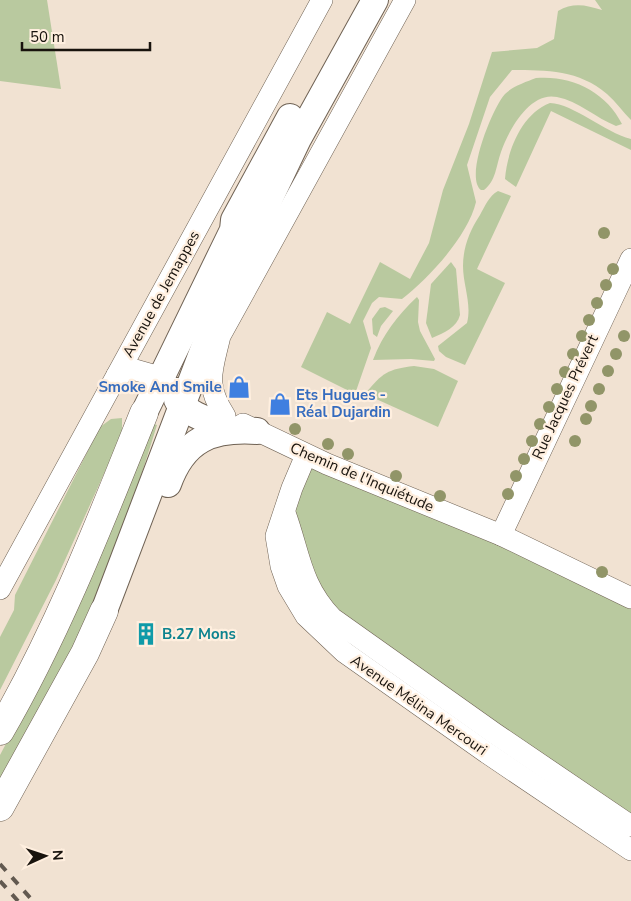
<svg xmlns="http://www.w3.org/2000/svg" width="631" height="901" font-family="'Nunito Sans',sans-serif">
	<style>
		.green { fill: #b9c99f }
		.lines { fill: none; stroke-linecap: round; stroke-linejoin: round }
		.minor-casing { stroke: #6f6254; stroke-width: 22 }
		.major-casing { stroke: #6f6254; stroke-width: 28 }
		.highway-casing { stroke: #6f6254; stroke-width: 29 }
		.minor { stroke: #fff; stroke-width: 21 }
		.major { stroke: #fff; stroke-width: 26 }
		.highway { stroke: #fff; stroke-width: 28 }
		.rail { stroke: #625950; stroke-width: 4; stroke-dasharray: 9 9; stroke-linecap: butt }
		.tree { fill: #919568 }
		.labels { text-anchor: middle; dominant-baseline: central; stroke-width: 4.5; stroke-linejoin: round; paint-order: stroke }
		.street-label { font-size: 15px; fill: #18130d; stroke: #ffefdf }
		.shop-label { font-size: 15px; font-weight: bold; fill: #366cbe; stroke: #ffefdf; text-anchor: end }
		.culture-label { font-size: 15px; font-weight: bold; fill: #0d838f; stroke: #ffefdf; text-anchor: start }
	</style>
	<rect width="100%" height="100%" fill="#f1e2d2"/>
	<g class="green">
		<polygon points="0,0 47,0 61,89 0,81"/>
		<path d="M 595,0 L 631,0 L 631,120 C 623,112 616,102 607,94 C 579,70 547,70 512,70 L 490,97 L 467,165 L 476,202 C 468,236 429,278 402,299 L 379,297 L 372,303 L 363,321 L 371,348 L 355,394 L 301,367 L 327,312 L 350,324 L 380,262 L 410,279 L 429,243 L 443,190 L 469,124 L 492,52 L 537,48 L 554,39 L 558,11 C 573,2 586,5 602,10 Z"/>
		<path d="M 536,78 C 572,75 606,92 622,124 L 616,126 C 596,118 578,101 557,97 C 529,91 508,132 501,152 C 496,166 496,181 484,190 L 481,190 C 464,177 493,107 505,94 C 513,86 526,82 536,78 Z"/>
		<path d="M 550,103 C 574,104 604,132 631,139 L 631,150 L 551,111 L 516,187 L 505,179 C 507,152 521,114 550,103 Z"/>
		<path d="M 498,191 L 511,196 L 477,269 L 505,283 L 465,365 L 446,357 L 439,351 L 438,346 L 467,323 C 472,304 463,285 463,266 C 463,247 470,230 480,215 C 485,206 489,196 498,191 Z"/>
		<path d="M 451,262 L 456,269 L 460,315 C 457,327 444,333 432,338 L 426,323 L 431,284 Z"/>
		<path d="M 417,297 L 419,300 L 418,322 L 420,331 L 435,359 L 434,361 L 411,359 L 373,360 C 383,334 397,316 417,297 Z"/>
		<polygon points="385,307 393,311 381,326 377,337 373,334 372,319 380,308"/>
		<path d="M 414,366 L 434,369 L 458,381 L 438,427 L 365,394 C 382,373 388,369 414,366 Z"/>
		<polygon points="122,418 122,434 56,580 0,690 0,637 14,610 15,595 100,427 111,419"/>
		<path d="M 152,423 L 157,425 C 133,502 108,580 72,652 C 50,696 24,738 0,781 L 0,755 L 43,674 Z"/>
		<polygon points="306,455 631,598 631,826 354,636 304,577 292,488"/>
	</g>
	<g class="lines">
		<defs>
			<g id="minor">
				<polyline points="117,375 132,369 153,375 172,388"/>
				<path d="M 225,416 C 204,384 212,371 220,336 L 405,0"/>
				<polyline points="243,424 327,464 501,535 631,598"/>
				<polyline points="306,455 292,488 276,536 281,566 288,586 306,616 344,652 487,753 631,850"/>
				<path d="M 285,513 C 300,554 300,584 332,618 L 494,733 L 631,826"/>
				<polyline points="501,535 631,259"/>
				<polyline points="0,589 322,0"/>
			</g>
			<g id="major">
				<path d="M 177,391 L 177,400 C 190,417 215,422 234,430"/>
				<polyline points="144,413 233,230 234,220 290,117"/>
				<path d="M 168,484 C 184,439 212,428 257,431"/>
				<polyline points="104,611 226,290 298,139 375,0"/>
			</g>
			<g id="highway">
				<path d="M 0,731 C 58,631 101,520 144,413"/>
				<polyline points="0,807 85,653 104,611"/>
			</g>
		</defs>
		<use href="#minor" class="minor-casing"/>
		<use href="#major" class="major-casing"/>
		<use href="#highway" class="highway-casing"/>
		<use href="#minor" class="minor"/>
		<use href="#major" class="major"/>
		<use href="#highway" class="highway"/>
		<g class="rail">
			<polyline points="0,864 33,901"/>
			<polyline points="0,881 18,901"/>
		</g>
	</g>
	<g class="tree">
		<circle cx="604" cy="233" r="6"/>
		<circle cx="613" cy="269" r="6"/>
		<circle cx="606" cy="285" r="6"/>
		<circle cx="597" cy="303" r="6"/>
		<circle cx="589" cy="320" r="6"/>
		<circle cx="582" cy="336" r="6"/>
		<circle cx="624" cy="336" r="6"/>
		<circle cx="573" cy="354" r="6"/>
		<circle cx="616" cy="354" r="6"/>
		<circle cx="608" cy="371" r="6"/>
		<circle cx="565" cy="372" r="6"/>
		<circle cx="557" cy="389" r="6"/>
		<circle cx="599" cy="389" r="6"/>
		<circle cx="591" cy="406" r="6"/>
		<circle cx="549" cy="407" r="6"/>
		<circle cx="586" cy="419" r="6"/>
		<circle cx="540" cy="424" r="6"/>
		<circle cx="295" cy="429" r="6"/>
		<circle cx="532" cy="441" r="6"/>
		<circle cx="575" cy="441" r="6"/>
		<circle cx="328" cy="444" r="6"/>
		<circle cx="348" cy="454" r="6"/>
		<circle cx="524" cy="459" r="6"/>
		<circle cx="396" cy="476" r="6"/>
		<circle cx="516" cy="476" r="6"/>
		<circle cx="508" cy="494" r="6"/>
		<circle cx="440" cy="496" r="6"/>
		<circle cx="602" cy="572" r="6"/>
	</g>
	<defs>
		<symbol id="shop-bare" viewBox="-9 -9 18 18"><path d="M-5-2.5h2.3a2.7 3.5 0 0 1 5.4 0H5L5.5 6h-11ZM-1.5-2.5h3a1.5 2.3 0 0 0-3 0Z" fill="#3f7fe0" stroke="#ffefdf" stroke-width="2.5" paint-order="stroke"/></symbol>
		<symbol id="building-bare" viewBox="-9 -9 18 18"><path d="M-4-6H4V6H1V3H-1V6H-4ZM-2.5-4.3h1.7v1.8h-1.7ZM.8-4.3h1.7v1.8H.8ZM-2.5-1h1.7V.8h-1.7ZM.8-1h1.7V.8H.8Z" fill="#0f9aa8" stroke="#ffefdf" stroke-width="2.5" paint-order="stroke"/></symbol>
	</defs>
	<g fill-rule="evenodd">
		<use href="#shop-bare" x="223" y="371" width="32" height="32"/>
		<use href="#shop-bare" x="264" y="388" width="32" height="32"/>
		<use href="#building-bare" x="130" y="618" width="32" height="32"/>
	</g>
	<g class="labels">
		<g class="street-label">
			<text transform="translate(161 294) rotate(-61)">Avenue de Jemappes</text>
			<text transform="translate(565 397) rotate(-65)">Rue Jacques Prévert</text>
			<text transform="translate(362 477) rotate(23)">Chemin de l'Inquiétude</text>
			<text transform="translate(419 705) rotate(35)">Avenue Mélina Mercouri</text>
		</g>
		<g class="shop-label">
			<text x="222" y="387">Smoke And Smile</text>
			<text x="296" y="395" text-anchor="start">Ets Hugues -<tspan x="296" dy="17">Réal Dujardin</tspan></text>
		</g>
		<g class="culture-label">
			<text x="162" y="634">B.27 Mons</text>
		</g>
	</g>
	<g transform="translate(45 856) rotate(87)" stroke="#ffefdf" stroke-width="4" paint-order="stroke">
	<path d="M0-4L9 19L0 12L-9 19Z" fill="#18130d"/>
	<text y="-8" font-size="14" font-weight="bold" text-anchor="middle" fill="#18130d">N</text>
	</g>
	<path d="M22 42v8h128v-8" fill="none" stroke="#18130d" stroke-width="2.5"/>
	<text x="30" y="42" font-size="15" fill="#18130d" stroke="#ffefdf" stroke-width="4" paint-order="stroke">50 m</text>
</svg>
